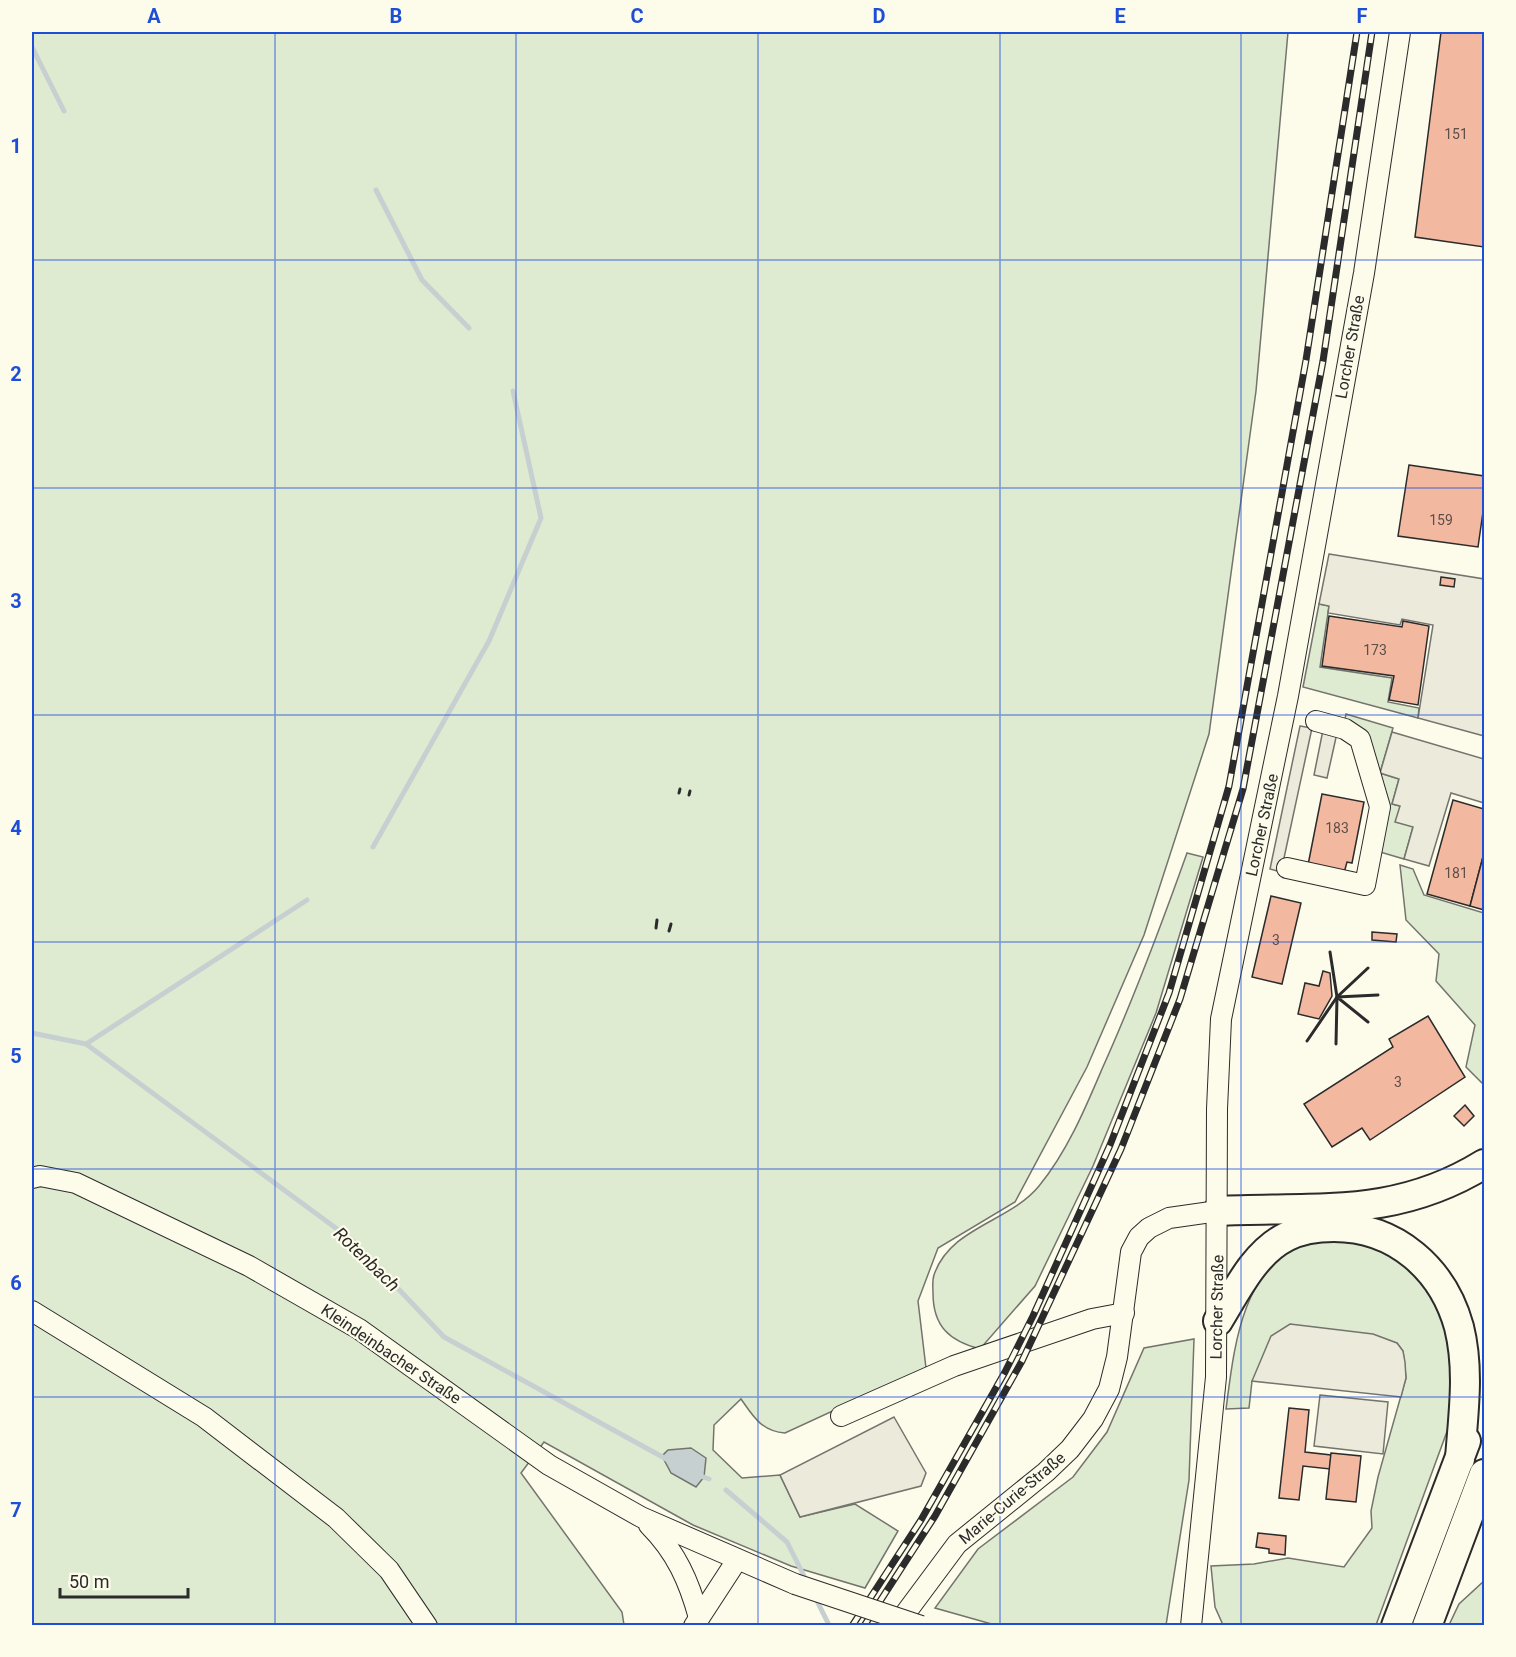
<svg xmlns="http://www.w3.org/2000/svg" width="1516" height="1657" font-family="Roboto,sans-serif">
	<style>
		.green { fill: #deebd1; stroke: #74746e; stroke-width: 1.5 }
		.parking { fill: #eceadb; stroke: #74746e; stroke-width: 1.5 }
		.water { fill: #c7d0d0; stroke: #74746e; stroke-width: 1.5 }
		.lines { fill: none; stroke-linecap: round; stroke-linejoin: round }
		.stream { stroke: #c7d0d0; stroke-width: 5 }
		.building { fill: #f2b8a0; stroke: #2b2b2b; stroke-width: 1.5 }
		.minor-casing { stroke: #2b2b2b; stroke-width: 22 }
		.highway-casing { stroke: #2b2b2b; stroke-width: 32 }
		.minor { stroke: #fdfbea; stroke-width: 20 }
		.highway { stroke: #fdfbea; stroke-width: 28 }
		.rail-casing { stroke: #2b2b2b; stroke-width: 7 }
		.rail { stroke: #fdfbea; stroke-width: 4.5; stroke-dasharray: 14; stroke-linecap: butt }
		.minor-bridge-casing { stroke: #2b2b2b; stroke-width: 22; stroke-linecap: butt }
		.minor-bridge { stroke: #fdfbea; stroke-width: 20 }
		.wall { stroke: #2b2b2b; stroke-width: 3 }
		.grid { fill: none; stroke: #1d4ed8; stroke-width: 1.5; stroke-opacity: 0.55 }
		.labels { text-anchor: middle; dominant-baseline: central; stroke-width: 4.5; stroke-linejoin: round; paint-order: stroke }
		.number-label { font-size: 14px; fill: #5d4e48 }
		.street-label { font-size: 16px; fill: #2b2b2b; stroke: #fdfbea }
		.water-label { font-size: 18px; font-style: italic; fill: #2b2b2b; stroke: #fdfbea }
		.neatline { fill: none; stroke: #1d4ed8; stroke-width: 2 }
		.grid-label { font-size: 20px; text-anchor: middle; font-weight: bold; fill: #1d4ed8 }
	</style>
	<rect width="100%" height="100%" fill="#fdfbea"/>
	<g class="green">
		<path d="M 32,32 L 1288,32 L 1256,391 L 1209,734 L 1144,935 L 1087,1067 L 1015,1202 L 938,1248 L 918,1301 L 926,1368 L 785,1433 C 761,1431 753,1416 741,1399 L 714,1425 L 713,1450 L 742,1478 L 780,1475 L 800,1517 L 855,1504 L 898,1531 L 865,1588 L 791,1566 L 693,1525 L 544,1442 L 521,1473 L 622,1612 L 624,1625 L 32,1626 Z"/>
		<polygon points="1319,604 1329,606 1320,667 1392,678 1388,702 1419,708 1418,718 1303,687"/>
		<polygon points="1346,714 1393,728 1380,773 1399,779 1392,804 1400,806 1413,827 1404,859 1380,852 1386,808 1344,724"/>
		<path d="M 1187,853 L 1203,857 L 1156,1013 L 1093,1166 L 1035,1286 L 980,1349 C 950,1341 933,1327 933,1293 C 933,1288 932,1281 934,1275 C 950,1227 1010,1222 1039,1186 C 1067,1152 1085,1109 1102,1069 C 1134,998 1161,926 1187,853 Z"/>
		<polygon points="1400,865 1413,869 1424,895 1484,913 1484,1085 1466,1067 1475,1025 1436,981 1439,954 1406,920"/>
		<path d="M 1333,1238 L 1359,1241 L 1406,1262 L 1432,1291 L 1447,1325 L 1454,1372 L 1449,1426 L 1376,1625 L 1223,1625 L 1215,1607 L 1211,1566 L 1254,1564 L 1288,1558 L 1344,1567 L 1372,1528 L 1371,1511 L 1378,1477 L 1406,1378 L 1403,1351 L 1397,1343 L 1252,1381 L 1249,1408 L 1226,1409 C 1234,1349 1241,1267 1306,1242 C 1314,1239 1325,1239 1333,1238 Z"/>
		<polygon points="1194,1339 1189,1480 1166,1625 995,1625 935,1608 978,1549 1073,1477 1107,1432 1144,1348"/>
		<polygon points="1484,1581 1484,1625 1449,1625 1459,1604"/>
	</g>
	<g class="parking">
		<polygon points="1329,554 1484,579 1484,736 1418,718 1433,625 1402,619 1400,625 1328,613 1329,606 1319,604"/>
		<polygon points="1300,726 1312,728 1281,872 1270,869"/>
		<polygon points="1323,730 1337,733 1327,778 1314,775"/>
		<polygon points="1392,732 1484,759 1484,803 1451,793 1429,866 1404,859 1413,827 1395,822 1400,806 1392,804 1399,779 1380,773"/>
		<polygon points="1290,1324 1373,1334 1397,1343 1403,1351 1405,1362 1406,1378 1401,1397 1252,1381 1271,1336"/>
		<polygon points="1320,1395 1388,1402 1383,1454 1314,1446"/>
		<polygon points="894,1417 926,1473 921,1486 800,1517 780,1475"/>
	</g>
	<polygon class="water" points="691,1448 706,1458 704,1477 696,1487 671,1473 662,1456 668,1450"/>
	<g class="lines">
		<g class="stream">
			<polyline points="32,47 64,111"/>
			<polyline points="376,190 422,280 469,328"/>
			<polyline points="373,847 489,641 541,518 513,391"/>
			<polyline points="32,1033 86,1044 352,1240 444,1337 668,1460"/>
			<polyline points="86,1044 307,900"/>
			<polyline points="698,1475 709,1479"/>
			<polyline points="726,1490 787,1542 807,1582"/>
			<polyline points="814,1595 828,1623"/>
		</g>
	</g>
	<g class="building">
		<polygon points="1441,32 1484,32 1484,247 1415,237"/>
		<polygon points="1409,465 1484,476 1484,505 1478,547 1398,536"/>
		<polygon points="1441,577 1455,579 1454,587 1440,585"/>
		<polygon points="1329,616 1402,627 1403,621 1429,626 1418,705 1389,700 1394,676 1322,666"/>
		<polygon points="1322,794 1364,802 1352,863 1347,862 1344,873 1308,865"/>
		<polygon points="1453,800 1484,809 1484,853 1470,906 1427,894"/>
		<polygon points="1484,853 1484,910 1470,906"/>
		<polygon points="1271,896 1301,903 1282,984 1252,977"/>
		<polygon points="1372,932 1397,934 1396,942 1372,940"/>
		<polygon points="1323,971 1330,973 1332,996 1319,1019 1298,1014 1305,983 1319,986"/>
		<polygon points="1428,1016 1465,1077 1370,1140 1362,1128 1332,1147 1304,1104 1393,1047 1389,1039"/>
		<polygon points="1465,1105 1474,1116 1464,1126 1454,1116"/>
		<polygon points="1289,1408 1309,1410 1305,1452 1331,1455 1330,1469 1303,1466 1299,1500 1279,1498"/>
		<polygon points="1331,1453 1361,1456 1356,1502 1326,1499"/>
		<polygon points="1258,1533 1286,1536 1285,1555 1269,1553 1269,1549 1256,1547"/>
	</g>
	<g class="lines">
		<defs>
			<g id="minor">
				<polyline points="1287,868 1365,885 1380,807 1360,739 1345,729 1316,721"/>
				<polyline points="32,1178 40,1176 76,1183 249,1266 359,1329 549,1465 641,1517 795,1584"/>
				<polyline points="32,1311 204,1417 336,1518 389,1570 427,1626"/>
				<polyline points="841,1416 954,1366 1092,1319 1124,1313"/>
				<path d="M 649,1525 C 676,1552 689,1581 699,1618"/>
				<polyline points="694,1626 737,1560"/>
				<polyline points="896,1626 957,1544 1046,1472 1070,1449 1093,1419 1109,1389 1117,1357 1131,1252 1139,1237 1149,1228 1169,1218 1218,1211"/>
				<polyline points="1191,1626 1216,1377 1217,1109 1221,1019 1288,696 1364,273 1400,32"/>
			</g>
			<g id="highway">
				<path d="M 1218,1211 C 1317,1206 1395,1219 1484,1164"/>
				<path d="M 1218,1321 C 1236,1292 1254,1253 1286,1237 C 1301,1229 1317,1227 1334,1227 C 1396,1227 1443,1269 1459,1327 C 1470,1371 1463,1415 1460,1459"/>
				<polyline points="1396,1626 1466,1441"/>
				<polyline points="1427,1626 1484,1474"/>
			</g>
		</defs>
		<use href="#minor" class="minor-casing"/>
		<use href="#highway" class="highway-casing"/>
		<use href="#minor" class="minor"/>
		<use href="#highway" class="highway"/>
		<defs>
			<g id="rail">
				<polyline points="852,1626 921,1520 1005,1372 1033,1316 1110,1145 1169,993 1229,786 1306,360 1357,32"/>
				<polyline points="864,1626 935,1516 1022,1361 1121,1149 1180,999 1243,789 1323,361 1372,32"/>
			</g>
		</defs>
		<use href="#rail" class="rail-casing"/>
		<use href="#rail" class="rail"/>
		<defs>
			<polyline id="minor-bridge" points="795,1584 921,1626"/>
		</defs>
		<use href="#minor-bridge" class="minor-bridge-casing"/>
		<use href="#minor-bridge" class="minor-bridge"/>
		<g class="wall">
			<polyline points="679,793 680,789"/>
			<polyline points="689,795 690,791"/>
			<polyline points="656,928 657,920"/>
			<polyline points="669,931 671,924"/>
			<polyline points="1368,1022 1337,997 1378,995"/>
			<polyline points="1307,1041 1337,997 1330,952"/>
			<polyline points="1336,1044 1337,997 1368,968"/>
		</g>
	</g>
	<path class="grid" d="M 275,32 L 275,1626M 516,32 L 516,1626M 758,32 L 758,1626M 1000,32 L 1000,1626M 1241,32 L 1241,1626M 32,260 L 1484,260M 32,488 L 1484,488M 32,715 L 1484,715M 32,942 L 1484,942M 32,1169 L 1484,1169M 32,1397 L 1484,1397"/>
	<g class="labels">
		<g class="number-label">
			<text x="1456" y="134">151</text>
			<text x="1441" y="520">159</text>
			<text x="1375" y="650">173</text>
			<text x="1337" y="828">183</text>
			<text x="1456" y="873">181</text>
			<text x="1276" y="940">3</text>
			<text x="1398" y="1082">3</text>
		</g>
		<g class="street-label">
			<text transform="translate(1350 347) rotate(-80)">Lorcher Straße</text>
			<text transform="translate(1262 825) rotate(-78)">Lorcher Straße</text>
			<text transform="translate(1217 1307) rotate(-89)">Lorcher Straße</text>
			<text transform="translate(391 1354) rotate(34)">Kleindeinbacher Straße</text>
			<text transform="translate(1012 1498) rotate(-40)">Marie-Curie-Straße</text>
		</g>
		<g class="water-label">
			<text transform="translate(367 1259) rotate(44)">Rotenbach</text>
		</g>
	</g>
	<rect width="1516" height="1657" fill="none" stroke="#fdfbea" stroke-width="66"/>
	<path d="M60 1588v9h128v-9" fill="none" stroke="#2b2b2b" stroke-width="3"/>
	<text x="69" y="1588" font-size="18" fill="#2b2b2b" stroke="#fdfbea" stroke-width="4.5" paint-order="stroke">50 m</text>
	<rect x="33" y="33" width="1450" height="1591" class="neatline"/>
	<g class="grid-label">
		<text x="154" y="23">A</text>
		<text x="396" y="23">B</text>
		<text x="637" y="23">C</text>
		<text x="879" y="23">D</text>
		<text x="1120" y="23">E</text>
		<text x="1362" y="23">F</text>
		<text x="16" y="153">1</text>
		<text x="16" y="381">2</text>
		<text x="16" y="608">3</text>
		<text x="16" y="835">4</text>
		<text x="16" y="1063">5</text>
		<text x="16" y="1290">6</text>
		<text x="16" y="1517">7</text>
	</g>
</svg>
